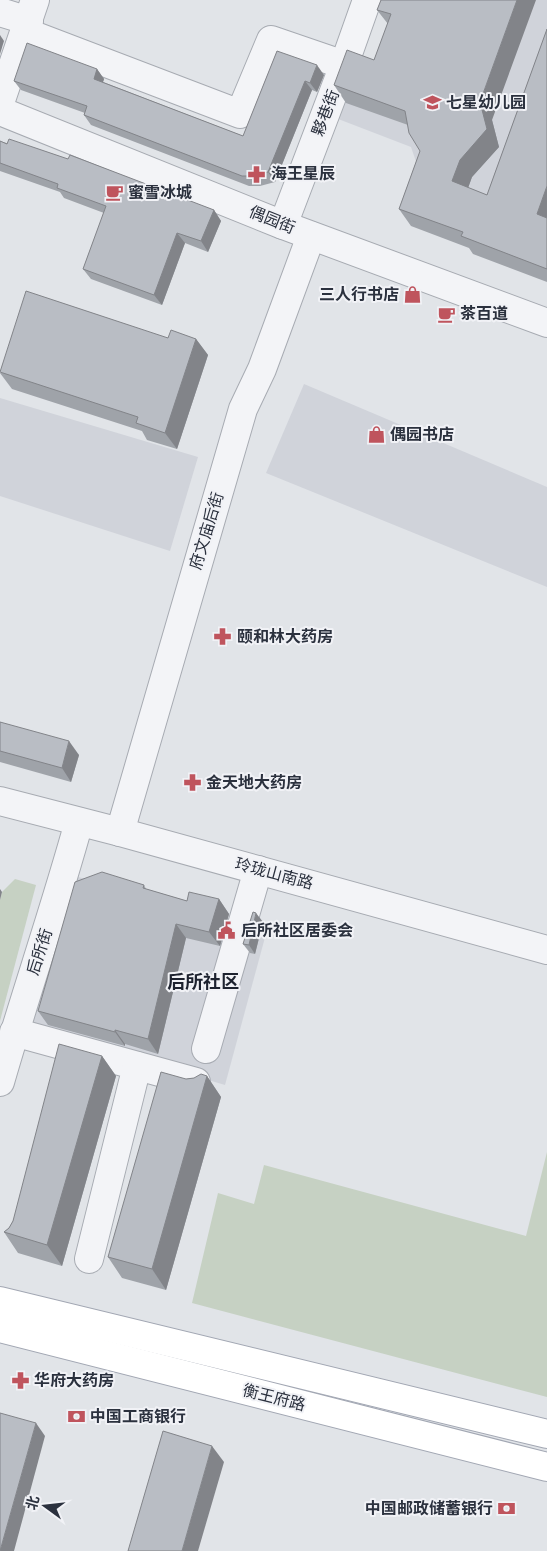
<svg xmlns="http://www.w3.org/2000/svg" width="547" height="1551" font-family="'Source Sans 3','Noto Sans SC',sans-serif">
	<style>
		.built { fill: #d0d3da }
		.green { fill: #c6d1c3 }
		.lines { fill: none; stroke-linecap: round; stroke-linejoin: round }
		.minor-casing { stroke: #a7abb2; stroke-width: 30 }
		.major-casing { stroke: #a2a7b3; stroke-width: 30 }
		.minor { stroke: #f3f4f7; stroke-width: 28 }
		.major { stroke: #fff; stroke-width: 28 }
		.wall { fill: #9fa3a9 }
		.shaded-wall { fill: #828489 }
		.building { fill: #b9bdc4; stroke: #828489 }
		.labels { text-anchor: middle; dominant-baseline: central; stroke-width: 4; stroke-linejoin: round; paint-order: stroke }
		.poi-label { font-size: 16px; font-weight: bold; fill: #2b313e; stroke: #f1f2f6; text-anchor: start }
		.street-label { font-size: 16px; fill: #2b313e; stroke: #f1f2f6 }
		.neighbourhood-label { font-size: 18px; font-weight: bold; fill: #1d222f; stroke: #f1f2f6 }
	</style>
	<rect width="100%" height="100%" fill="#e1e4e8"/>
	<g class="built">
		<polygon points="505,0 547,0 547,47 486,205 423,182 411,147 333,117 352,64 428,87"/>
		<polygon points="304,384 547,487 547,587 266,473"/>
		<polygon points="0,398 198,457 170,551 0,496"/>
		<polygon points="74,876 157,896 267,930 225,1085 31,1027"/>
	</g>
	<g class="green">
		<polygon points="15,879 36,885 0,1021 0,900 2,892"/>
		<polygon points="547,1152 547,1397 192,1303 218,1193 254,1204 264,1165 526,1236"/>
	</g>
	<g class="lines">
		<defs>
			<g id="minor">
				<polyline points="0,12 29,21"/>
				<polyline points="25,32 240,114 271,40 344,65"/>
				<polyline points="0,103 35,0"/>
				<polyline points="0,111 283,225 547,323"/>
				<polyline points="283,225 344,65 367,0"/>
				<polyline points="0,801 120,832 547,950"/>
				<polyline points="120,832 243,409 262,369 311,236"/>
				<polyline points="14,1032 196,1082"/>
				<polyline points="206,1049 258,870"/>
				<path d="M 0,1082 C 25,995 55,909 79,822"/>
				<polyline points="89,1259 137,1066"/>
			</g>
			<g id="major">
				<polyline points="0,1301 547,1434"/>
				<polyline points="0,1328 547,1467"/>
			</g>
		</defs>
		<use href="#minor" class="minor-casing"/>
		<use href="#major" class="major-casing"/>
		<use href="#minor" class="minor"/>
		<use href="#major" class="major"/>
	</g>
	<g class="wall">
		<polygon points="381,0 492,120 499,147 472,177 468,188 487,195 547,29 547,282 473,254 469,248 411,226 399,209 420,151 408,125 346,103 334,85 374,60 388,24 377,10"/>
		<polygon points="277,51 324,75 317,92 312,90 275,182 260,186 249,186 91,125 84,115 85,113 21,90 14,81 97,69 104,79 103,82 243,136"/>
		<polygon points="0,141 214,210 221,221 208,252 185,243 162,305 91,279 83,269 104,213 64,198 60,192 0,171"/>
		<polygon points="168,338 196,339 208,355 177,449 147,440 142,431 12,389 0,373"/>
		<polygon points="0,722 79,755 71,782 0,762"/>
		<polygon points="144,885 146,889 187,901 219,899 229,914 220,946 186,938 158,1054 125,1044 125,1046 48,1025 38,1011"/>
		<polygon points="263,922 255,954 250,953 243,944"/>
		<polygon points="102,1056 116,1076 62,1266 18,1253 4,1232 9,1228"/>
		<polygon points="207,1076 221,1097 166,1290 122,1278 108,1257 186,1079 194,1078"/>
	</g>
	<g class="shaded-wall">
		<polygon points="517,0 536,0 492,120 499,147 472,177 464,199 452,181 480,102"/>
		<polygon points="0,35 4,41 0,54"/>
		<polygon points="317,65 324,75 317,92 310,83"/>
		<polygon points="97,69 104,79 101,88 94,79"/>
		<polygon points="305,81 312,90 275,182 268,172"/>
		<polygon points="547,186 547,229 537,214"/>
		<polygon points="214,210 221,221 208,252 201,241"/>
		<polygon points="177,233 185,243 162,305 154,295"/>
		<polygon points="196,339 208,355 177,449 165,433"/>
		<polygon points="69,741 79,755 71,782 62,768"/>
		<polygon points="0,889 2,892 0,900"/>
		<polygon points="219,899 229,914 220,946 209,932"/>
		<polygon points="256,913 263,922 255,954 249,945"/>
		<polygon points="176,924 186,938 158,1054 148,1039"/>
		<polygon points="115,1030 125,1044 125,1046 115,1032"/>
		<polygon points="102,1056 116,1076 62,1266 47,1245"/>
		<polygon points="207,1076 221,1097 166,1290 152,1269"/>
		<polygon points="36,1423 45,1436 14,1551 0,1551"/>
		<polygon points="212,1446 224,1462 198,1551 182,1551"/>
	</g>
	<g class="building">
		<polygon points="381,0 517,0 480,102 487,129 460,160 452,181 487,195 547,29 547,186 537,214 547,218 547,269 461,236 463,232 399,209 420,151 409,133 405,111 334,85 347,50 374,60 391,14 377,10"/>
		<polygon points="27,43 97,69 94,79 243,136 277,51 317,65 310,83 305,81 268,172 254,176 242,176 84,115 87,106 14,81"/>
		<polygon points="9,139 68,159 70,155 214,210 201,241 177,233 154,295 83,269 106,206 57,188 58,184 0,163 0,141 7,144"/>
		<polygon points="26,291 168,338 171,330 196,339 165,433 136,423 138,417 0,372"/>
		<polygon points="0,722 69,741 62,768 0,751"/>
		<polygon points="102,872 144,885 143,888 187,901 189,892 219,899 209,932 176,924 148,1039 115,1030 115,1032 38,1011 75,882"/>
		<polygon points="253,912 256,913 249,945 243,944"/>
		<polygon points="59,1044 102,1056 47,1245 4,1232 9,1228 13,1221"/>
		<polygon points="161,1072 186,1079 194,1078 201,1074 207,1076 152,1269 108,1257"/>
		<polygon points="0,1413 36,1423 0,1551"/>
		<polygon points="163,1431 212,1446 182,1551 128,1551"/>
	</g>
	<defs>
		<symbol id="school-bare" viewBox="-9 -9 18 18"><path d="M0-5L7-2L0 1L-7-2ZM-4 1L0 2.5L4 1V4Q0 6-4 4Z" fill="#bf545d" stroke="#f1f2f6" stroke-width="2.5" paint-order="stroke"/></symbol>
		<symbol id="pharmacy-bare" viewBox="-9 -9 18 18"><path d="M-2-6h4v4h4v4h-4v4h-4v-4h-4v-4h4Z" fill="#bf545d" stroke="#f1f2f6" stroke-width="2.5" paint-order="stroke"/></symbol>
		<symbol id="cafe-bare" viewBox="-9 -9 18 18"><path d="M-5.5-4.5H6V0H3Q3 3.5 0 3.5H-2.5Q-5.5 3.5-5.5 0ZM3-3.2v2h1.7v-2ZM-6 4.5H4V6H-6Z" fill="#bf545d" stroke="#f1f2f6" stroke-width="2.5" paint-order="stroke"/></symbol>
		<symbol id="shop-bare" viewBox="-9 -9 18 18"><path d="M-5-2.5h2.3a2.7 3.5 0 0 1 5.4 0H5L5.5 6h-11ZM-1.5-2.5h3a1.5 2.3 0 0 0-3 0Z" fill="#bf545d" stroke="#f1f2f6" stroke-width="2.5" paint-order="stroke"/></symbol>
		<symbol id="civic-bare" viewBox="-9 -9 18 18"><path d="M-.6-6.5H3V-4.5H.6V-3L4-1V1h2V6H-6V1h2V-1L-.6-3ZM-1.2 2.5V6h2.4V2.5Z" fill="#bf545d" stroke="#f1f2f6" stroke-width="2.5" paint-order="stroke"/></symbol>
		<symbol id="bank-bare" viewBox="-9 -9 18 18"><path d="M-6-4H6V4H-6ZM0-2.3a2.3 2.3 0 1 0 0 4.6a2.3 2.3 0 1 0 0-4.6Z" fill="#bf545d" stroke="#f1f2f6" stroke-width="2.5" paint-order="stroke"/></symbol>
	</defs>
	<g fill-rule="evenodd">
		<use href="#school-bare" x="420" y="90" width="25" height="25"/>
		<use href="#pharmacy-bare" x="244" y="162" width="25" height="25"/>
		<use href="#cafe-bare" x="102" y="180" width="25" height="25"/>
		<use href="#shop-bare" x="400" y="282" width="25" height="25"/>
		<use href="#cafe-bare" x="434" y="302" width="25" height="25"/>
		<use href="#shop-bare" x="364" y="422" width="25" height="25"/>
		<use href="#pharmacy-bare" x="210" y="624" width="25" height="25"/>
		<use href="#pharmacy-bare" x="180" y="770" width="25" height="25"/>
		<use href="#civic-bare" x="214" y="918" width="25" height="25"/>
		<use href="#pharmacy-bare" x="8" y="1368" width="25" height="25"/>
		<use href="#bank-bare" x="64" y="1404" width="25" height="25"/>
		<use href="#bank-bare" x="494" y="1496" width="25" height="25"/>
	</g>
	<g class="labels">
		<g class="poi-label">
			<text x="446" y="103">七星幼儿园</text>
			<text x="271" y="174">海王星辰</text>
			<text x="128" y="193">蜜雪冰城</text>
			<text x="399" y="295" text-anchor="end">三人行书店</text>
			<text x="460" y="314">茶百道</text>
			<text x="390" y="435">偶园书店</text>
			<text x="237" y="637">颐和林大药房</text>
			<text x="206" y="783">金天地大药房</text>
			<text x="241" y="931">后所社区居委会</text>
			<text x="34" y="1381">华府大药房</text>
			<text x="90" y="1417">中国工商银行</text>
			<text x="493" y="1509" text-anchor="end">中国邮政储蓄银行</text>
		</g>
		<g class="street-label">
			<text transform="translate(326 113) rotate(-69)">夥巷街</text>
			<text transform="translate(272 220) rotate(22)">偶园街</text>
			<text transform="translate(207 531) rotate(-73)">府文庙后街</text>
			<text transform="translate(274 874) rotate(15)">玲珑山南路</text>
			<text transform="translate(40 952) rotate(-72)">后所街</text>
			<text transform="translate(274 1398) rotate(14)">衡王府路</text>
		</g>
		<g class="neighbourhood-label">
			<text x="203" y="982">后所社区</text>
		</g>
	</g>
	<g transform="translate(45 1506) rotate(285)" stroke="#f1f2f6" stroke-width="4" paint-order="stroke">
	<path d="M0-4L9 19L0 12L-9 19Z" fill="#2b313e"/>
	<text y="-8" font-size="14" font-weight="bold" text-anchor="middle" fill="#2b313e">北</text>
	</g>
</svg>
